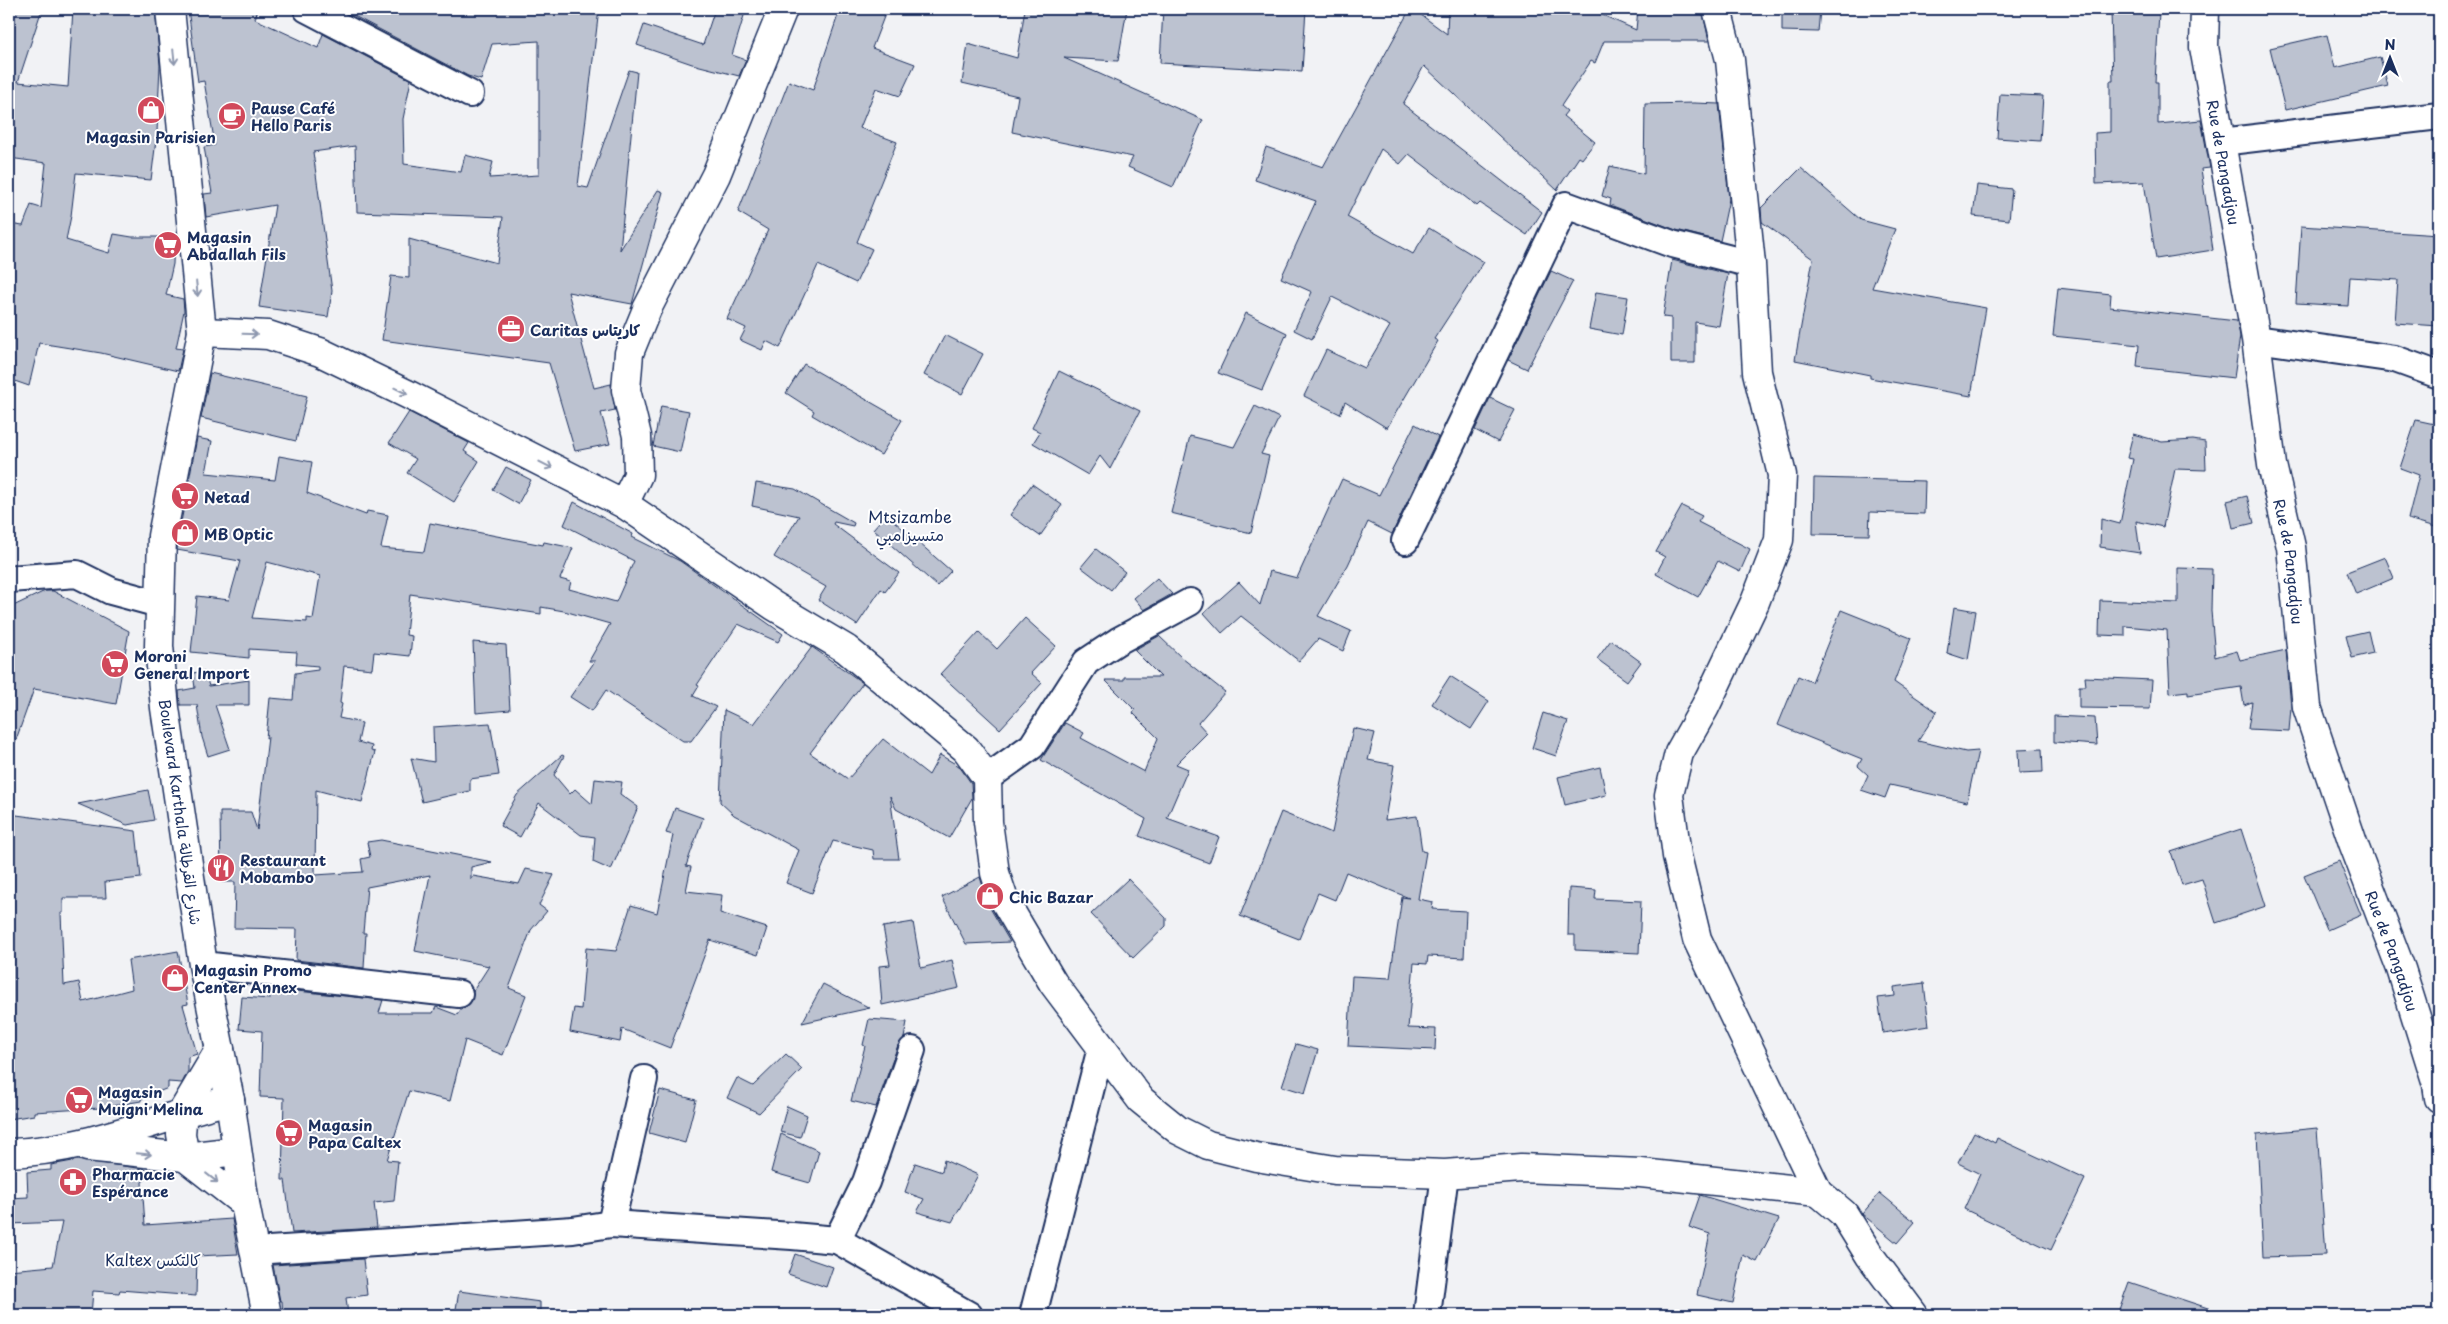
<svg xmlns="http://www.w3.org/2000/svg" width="2448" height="1324" font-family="'Playpen Sans','Playpen Sans Arabic',sans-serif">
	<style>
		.building { fill: #bcc2d0; stroke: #1b2f5e; fill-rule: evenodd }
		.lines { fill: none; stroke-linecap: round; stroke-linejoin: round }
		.street-casing { stroke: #1b2f5e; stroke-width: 30 }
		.secondary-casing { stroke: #1b2f5e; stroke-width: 31 }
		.primary-casing { stroke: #1b2f5e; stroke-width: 31 }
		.street { stroke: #fff; stroke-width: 26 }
		.secondary { stroke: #fff; stroke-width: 28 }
		.primary { stroke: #fff; stroke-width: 28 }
		.oneway { stroke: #8d97ae }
		.labels { text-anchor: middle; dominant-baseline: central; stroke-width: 4; stroke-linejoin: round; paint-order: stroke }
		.poi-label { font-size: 15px; font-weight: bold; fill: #1b2f5e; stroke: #fff; text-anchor: start }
		.street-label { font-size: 15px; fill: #1b2f5e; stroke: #fff }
		.neighbourhood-label { font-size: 16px; fill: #1b2f5e; stroke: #fff }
	</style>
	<rect width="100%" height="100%" fill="#f1f2f5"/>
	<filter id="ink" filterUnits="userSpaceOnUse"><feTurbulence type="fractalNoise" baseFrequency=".02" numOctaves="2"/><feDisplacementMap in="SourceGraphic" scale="10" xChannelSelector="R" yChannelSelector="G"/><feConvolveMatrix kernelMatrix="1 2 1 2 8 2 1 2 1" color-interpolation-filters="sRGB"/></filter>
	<g filter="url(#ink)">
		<g class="building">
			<polygon points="9,9 42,9 18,82 68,87 73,9 155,9 160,65 157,132 151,180 76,173 71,216 66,240 109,253 114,234 132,237 174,237 173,264 166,295 183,299 184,311 176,348 183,349 178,371 101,353 39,343 29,386 9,379 9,224 23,226 31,205 41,208 46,163 9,158"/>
			<polygon points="188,9 258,9 255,19 318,48 323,34 411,80 403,119 404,164 461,172 465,155 493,162 489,178 539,175 539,41 492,44 481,80 468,76 341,9 599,9 578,186 588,188 629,70 637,72 620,250 658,190 663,192 632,304 568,292 594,388 611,384 615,410 601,413 610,444 575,451 549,363 382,340 391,276 409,278 409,239 497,263 503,217 357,212 355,146 313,152 332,291 328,317 259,307 275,205 206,217 204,194 212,193 204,147 215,145 204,81 198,82"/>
			<polygon points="715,9 746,9 732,55 746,60 739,76 692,64 637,45 644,25 703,45"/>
			<polygon points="840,9 887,9 872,48 915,64 900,96 876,88 860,128 897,142 857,242 872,249 856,283 818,265 780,348 766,341 762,350 740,340 746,328 727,319 768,230 738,212 789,81 813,90"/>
			<polygon points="1025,9 1127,9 1118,61 1064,58 1203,120 1173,187 1128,167 1133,157 1012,132 1018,96 962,83 968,44 1017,58"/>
			<polygon points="1163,9 1306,9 1302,71 1160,63"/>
			<polygon points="1410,9 1413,9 1447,34 1448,9 1493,10 1494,9 1540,9 1568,15 1570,9 1589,9 1636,30 1638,9 1702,9 1709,41 1604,41 1595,63 1591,61 1561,106 1567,111 1563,116 1595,142 1582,159 1579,157 1557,190 1424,66 1403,104 1542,212 1527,235 1480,203 1477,206 1409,154 1400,164 1381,149 1347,217 1413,254 1429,228 1484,262 1434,339 1438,341 1387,428 1345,402 1340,414 1304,396 1326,350 1365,368 1390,326 1332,297 1312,339 1294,330 1312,292 1281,278 1316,201 1255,180 1266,147 1323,167"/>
			<polygon points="1782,9 1820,9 1818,32 1782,31"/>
			<polygon points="2111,12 2159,13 2155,82 2158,82 2158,124 2201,120 2210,168 2201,169 2213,250 2156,259 2144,182 2096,184 2095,133 2110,132 2110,81 2113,81"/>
			<polygon points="2327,35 2335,68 2380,57 2388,86 2285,110 2270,48"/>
			<polygon points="2000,94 2043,96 2040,141 1997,138"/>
			<polygon points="1694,103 1719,104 1729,199 1720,241 1676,230 1610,205 1611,199 1602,196 1610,166 1644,174 1645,104"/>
			<polygon points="1801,168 1861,220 1895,229 1872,288 1986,308 1971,396 1870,378 1870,375 1795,360 1813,259 1762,222 1761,208"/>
			<polygon points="1977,185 2012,189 2009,220 1973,216"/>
			<polygon points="2301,226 2439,235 2439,326 2395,323 2398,280 2350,277 2348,306 2296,303"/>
			<polygon points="1672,260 1728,274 1719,326 1695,322 1695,363 1671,363 1671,318 1663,317"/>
			<polygon points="1551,271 1573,281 1527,369 1508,360"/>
			<polygon points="2058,288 2111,294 2110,307 2237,321 2240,336 2234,378 2137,367 2139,345 2053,336"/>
			<polygon points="1596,292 1628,297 1622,335 1589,329"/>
			<polygon points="1246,313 1287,333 1262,390 1218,373"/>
			<polygon points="945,335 983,354 962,394 924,375"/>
			<polygon points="804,364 902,420 881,455 812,415 814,411 786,393"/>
			<polygon points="1059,371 1140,411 1110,469 1100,456 1088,475 1033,443 1040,432 1032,428"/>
			<polygon points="210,373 307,396 296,441 201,418"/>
			<polygon points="1490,398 1515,410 1498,442 1475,430"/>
			<polygon points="661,406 689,411 680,452 653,446"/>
			<polygon points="1255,406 1279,418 1261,454 1269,456 1251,533 1171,513 1190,436 1234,447"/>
			<polygon points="409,412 469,443 464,451 479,461 454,502 407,473 416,459 389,443"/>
			<polygon points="2416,420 2439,425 2439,528 2408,519 2419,475 2400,468"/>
			<polygon points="1415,424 1438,437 1392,534 1368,522 1348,565 1318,616 1351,631 1343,651 1318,639 1299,661 1241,616 1222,633 1204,613 1239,582 1260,605 1270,571 1297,578 1342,479 1379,495"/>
			<polygon points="2133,434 2162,442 2193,440 2205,442 2206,470 2175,469 2163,527 2136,521 2140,553 2100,547 2101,519 2120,524 2133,459 2127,458"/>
			<path d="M 197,438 L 212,441 L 206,473 L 275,480 L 279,456 L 312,462 L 307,493 L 366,515 L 367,511 L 388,515 L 381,548 L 424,552 L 430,523 L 543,545 L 544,542 L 573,548 L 560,579 L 571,582 L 569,589 L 616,602 L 634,561 L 564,525 L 574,502 L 633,534 L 632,537 L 680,561 L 783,634 L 778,642 L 738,624 L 697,685 L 699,686 L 693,696 L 716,707 L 691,741 L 683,741 L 606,690 L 592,711 L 570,697 L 595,661 L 589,661 L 610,624 L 564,611 L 541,607 L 541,614 L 410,594 L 406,635 L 412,636 L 410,656 L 374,652 L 372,669 L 344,666 L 340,703 L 342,704 L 339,718 L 362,723 L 358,742 L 372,746 L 371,751 L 375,752 L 362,802 L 316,790 L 315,875 L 363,872 L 361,859 L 370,857 L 367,842 L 381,840 L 492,862 L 471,867 L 471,879 L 473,876 L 519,884 L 526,869 L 554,875 L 539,905 L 547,911 L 531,930 L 509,988 L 526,995 L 503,1055 L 465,1040 L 450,1101 L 409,1091 L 387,1160 L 398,1161 L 394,1201 L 374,1203 L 377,1228 L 292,1233 L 285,1180 L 282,1180 L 284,1098 L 260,1097 L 262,1031 L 239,1029 L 242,997 L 270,999 L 268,988 L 383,1000 L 379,1013 L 433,1013 L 436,1007 L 457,1015 L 462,1008 L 471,1002 L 473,991 L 489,966 L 415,951 L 430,875 L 367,887 L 363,933 L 366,933 L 364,968 L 296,960 L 297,929 L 234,928 L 235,882 L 221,882 L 220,812 L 251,812 L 257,830 L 268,737 L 266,738 L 270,698 L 293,700 L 295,673 L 318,670 L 318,666 L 296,664 L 297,652 L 249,649 L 249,658 L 191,652 L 197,596 L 229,600 L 240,561 L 177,550 L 178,538 ZM 267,562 L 320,576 L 313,619 L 307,618 L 307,622 L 252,618 Z"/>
			<polygon points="506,467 531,480 518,504 493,490"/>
			<polygon points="1814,478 1925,481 1924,514 1870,512 1869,535 1813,534"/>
			<polygon points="756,483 795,489 854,523 853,526 834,522 833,524 899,573 885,592 881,589 857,625 818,600 826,587 774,557 799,516 752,506"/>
			<polygon points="1032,484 1062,505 1040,536 1010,515"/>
			<polygon points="2247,496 2254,523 2233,528 2227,501"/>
			<polygon points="1682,506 1702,516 1698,522 1750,549 1740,572 1718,561 1698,597 1656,574 1665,557 1656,552"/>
			<polygon points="886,514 951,571 937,586 873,529"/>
			<polygon points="1096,549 1125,572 1111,590 1081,567"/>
			<polygon points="2385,557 2394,578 2356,594 2347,572"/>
			<polygon points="2178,568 2212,569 2211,611 2215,657 2237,651 2240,660 2286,650 2291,707 2289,731 2248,729 2252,702 2244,705 2241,687 2188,695 2188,691 2170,693 2167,630 2125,626 2125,636 2099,635 2100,600 2178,603"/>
			<polygon points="1157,578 1172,594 1144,610 1134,598"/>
			<polygon points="45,591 53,591 129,631 116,704 34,689 12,751 9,751 9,608"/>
			<polygon points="1954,607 1976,611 1968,660 1947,653"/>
			<polygon points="1841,610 1911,638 1894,682 1937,712 1918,741 1966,752 1978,751 1967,802 1890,785 1885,798 1861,790 1868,775 1858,766 1862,759 1778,725 1798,676 1812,682"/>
			<polygon points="1025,618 1056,646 1031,673 1042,683 1000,729 940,674 979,632 997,649"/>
			<polygon points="2368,631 2373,653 2352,658 2346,636"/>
			<polygon points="1159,636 1182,658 1225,692 1198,723 1207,733 1176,764 1188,769 1167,818 1219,837 1209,863 1139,836 1146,819 1041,760 1065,723 1084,733 1081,738 1144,772 1158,738 1133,713 1135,710 1105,680 1124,680 1124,677 1161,677 1134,650"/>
			<polygon points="1611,640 1641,662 1627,681 1597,659"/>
			<polygon points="473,642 506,645 510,710 476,713"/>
			<polygon points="812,647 863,683 810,753 848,779 883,739 929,775 940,755 959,766 971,783 972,798 949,838 896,809 890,796 899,859 874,859 873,850 833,841 812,893 786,883 799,850 734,815 720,802 724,710 754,724"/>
			<polygon points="204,671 209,686 249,680 249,705 215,705 230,749 208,756 202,737 197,705 180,705 179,691 195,688 193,673"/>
			<polygon points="1450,676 1489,701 1471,729 1432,704"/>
			<polygon points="2085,677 2152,680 2150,709 2079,708 2079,686 2086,686"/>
			<polygon points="1543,713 1568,721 1556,756 1532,748"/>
			<polygon points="2054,716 2095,718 2097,745 2054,742"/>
			<polygon points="490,723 499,775 470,779 470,791 422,802 411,758 434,762 433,727"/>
			<polygon points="1353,728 1375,733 1368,760 1394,765 1385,820 1417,816 1422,851 1426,852 1418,899 1433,902 1432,909 1466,911 1464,958 1428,956 1427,964 1414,963 1408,1028 1436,1029 1435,1050 1348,1046 1352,976 1390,978 1402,897 1409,898 1346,872 1335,900 1318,893 1299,939 1240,916 1281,812 1332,833"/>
			<polygon points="2042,749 2043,772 2019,773 2018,750"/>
			<polygon points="562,755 564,756 554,775 570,794 575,789 592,804 595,779 622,782 620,794 638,807 611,870 593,862 595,837 581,835 539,803 520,837 500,826 517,795"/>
			<polygon points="1600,767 1606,795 1565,805 1558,777"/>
			<polygon points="148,790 154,820 127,825 78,804"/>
			<polygon points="675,808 703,818 686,866 691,867 686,891 722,895 720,913 767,928 758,955 710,940 670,1048 622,1029 620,1042 570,1032 574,1008 581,1009 586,948 616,951 631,905 657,913 673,835 666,833"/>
			<polygon points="9,814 136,831 141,878 105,882 106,898 63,898 63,913 61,913 64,985 79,982 83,1002 132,989 128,960 178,951 188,1004 183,1005 197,1054 188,1057 188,1071 182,1083 168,1082 168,1088 141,1099 141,1101 100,1108 34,1112 34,1115 9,1119"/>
			<polygon points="2241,829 2266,906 2216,923 2202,879 2182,885 2171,852"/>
			<polygon points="2339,861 2361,915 2327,930 2304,875"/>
			<polygon points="980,877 990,908 1010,942 966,944 942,897"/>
			<polygon points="1128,879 1166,918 1166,926 1133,958 1091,914"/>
			<polygon points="1569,888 1596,890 1595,899 1641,901 1639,953 1575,950 1575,935 1568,935"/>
			<polygon points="913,922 921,968 952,960 959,988 882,1005 879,966 890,965 883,927"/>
			<polygon points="1924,983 1929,1026 1883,1033 1878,998 1895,996 1894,987"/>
			<polygon points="823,984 870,1008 802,1023"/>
			<polygon points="869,1019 907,1022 904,1038 898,1045 876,1107 851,1101 865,1046 863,1045"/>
			<polygon points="1296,1044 1318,1050 1305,1093 1282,1086"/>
			<polygon points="786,1054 802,1069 759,1113 727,1098 737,1078 753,1086"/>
			<polygon points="660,1090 696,1100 685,1143 649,1133"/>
			<polygon points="787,1106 807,1115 800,1137 780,1132"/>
			<polygon points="2317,1128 2326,1255 2263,1257 2257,1134"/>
			<polygon points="1974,1132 1995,1143 1997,1138 2085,1179 2051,1250 1964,1209 1980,1174 1958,1163"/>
			<polygon points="781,1134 819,1151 810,1183 771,1172"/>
			<polygon points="78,1160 145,1169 150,1176 142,1182 145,1225 232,1219 238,1254 197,1256 196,1296 120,1290 119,1293 93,1291 91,1315 9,1315 9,1270 53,1266 62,1222 9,1224 9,1198 28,1197 27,1172 51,1170 51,1165"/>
			<polygon points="944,1160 978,1175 952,1222 917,1212 924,1199 905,1192 915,1163 942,1172"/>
			<polygon points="1880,1193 1915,1222 1897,1243 1862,1214"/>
			<polygon points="1700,1195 1779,1219 1757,1262 1743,1255 1733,1303 1697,1295 1710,1234 1689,1227"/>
			<polygon points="795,1254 833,1267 826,1287 788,1274"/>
			<polygon points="363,1259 367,1295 346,1298 348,1315 283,1315 282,1301 280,1301 273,1265"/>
			<polygon points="2129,1282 2217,1311 2216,1315 2117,1315"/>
			<polygon points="459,1291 540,1302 540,1315 455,1315"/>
		</g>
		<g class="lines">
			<defs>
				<g id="street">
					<polyline points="307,9 470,94"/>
					<polyline points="2221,142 2439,116"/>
					<polyline points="2256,339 2395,359 2439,375"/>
					<polyline points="1405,541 1566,205 1672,244 1751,264"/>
					<polyline points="9,579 77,574 111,591 159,604"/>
					<polyline points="987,778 1032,746 1086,662 1118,641 1190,602"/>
					<polyline points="203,965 459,994"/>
					<polyline points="611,1224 644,1079"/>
					<polyline points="837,1240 969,1315"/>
					<polyline points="254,1251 573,1230 611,1224 792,1236 837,1240 866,1182 912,1050"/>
					<polyline points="1033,1315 1101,1048"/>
					<polyline points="1427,1315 1445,1174"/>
				</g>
				<g id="secondary">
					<polyline points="1717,9 1730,60 1751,264 1757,372 1782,475 1779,540 1755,602 1705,707 1679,753 1669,795 1677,856 1697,939 1818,1192 1844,1214 1870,1256 1914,1315"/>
					<path id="s1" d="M 2205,9 L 2204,47 L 2256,339 L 2272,465 L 2291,547 L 2307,707 L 2353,843 L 2401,969 L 2437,1084 L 2439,1098"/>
					<polyline points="202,332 268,335 320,352 407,394 624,504 774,606 846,649 966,749 987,778 988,822 995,873 1004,900 1053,983 1141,1100 1178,1130 1208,1145 1256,1157 1335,1170 1445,1174 1521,1168 1641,1173 1818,1192"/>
					<polyline points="624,504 638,475 637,436 626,390 629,353 647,309 716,175 783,9"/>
					<polyline points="87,1147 185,1157 237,1151"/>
					<path d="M 9,1153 C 86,1151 156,1118 230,1100"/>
				</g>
				<g id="primary">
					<polyline points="170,9 202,332 162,536 159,646 165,708 203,965 230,1100 245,1204 267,1315"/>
					<polyline points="220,1049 183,1111 181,1134 185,1157 245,1204"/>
				</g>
			</defs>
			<use href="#street" class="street-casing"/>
			<use href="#secondary" class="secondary-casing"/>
			<use href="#primary" class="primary-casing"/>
			<use href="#street" class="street"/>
			<use href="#secondary" class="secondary"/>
			<use href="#primary" class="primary"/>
		</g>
		<defs><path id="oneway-shaft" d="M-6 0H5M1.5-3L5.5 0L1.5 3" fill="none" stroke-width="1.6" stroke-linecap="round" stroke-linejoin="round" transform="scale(1.25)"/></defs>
		<g class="oneway">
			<use href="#oneway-shaft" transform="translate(174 57) rotate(84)"/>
			<use href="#oneway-shaft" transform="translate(197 289) rotate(84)"/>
			<use href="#oneway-shaft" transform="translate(250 334) rotate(2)"/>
			<use href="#oneway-shaft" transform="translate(401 391) rotate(26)"/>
			<use href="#oneway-shaft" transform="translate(546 465) rotate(27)"/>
			<use href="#oneway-shaft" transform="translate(144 1154) rotate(5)"/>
			<use href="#oneway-shaft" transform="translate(212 1178) rotate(38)"/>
		</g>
	</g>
	<defs>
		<symbol id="shop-disc" viewBox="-11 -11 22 22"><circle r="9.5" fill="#d1495b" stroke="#fff"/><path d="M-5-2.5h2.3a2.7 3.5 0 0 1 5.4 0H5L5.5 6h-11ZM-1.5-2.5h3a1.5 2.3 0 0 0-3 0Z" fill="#fff"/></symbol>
		<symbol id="cafe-disc" viewBox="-11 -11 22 22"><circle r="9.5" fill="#d1495b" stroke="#fff"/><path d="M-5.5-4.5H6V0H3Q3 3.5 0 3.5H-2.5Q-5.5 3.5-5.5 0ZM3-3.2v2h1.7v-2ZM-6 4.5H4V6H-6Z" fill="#fff"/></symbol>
		<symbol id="supermarket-disc" viewBox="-11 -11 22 22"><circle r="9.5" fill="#d1495b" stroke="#fff"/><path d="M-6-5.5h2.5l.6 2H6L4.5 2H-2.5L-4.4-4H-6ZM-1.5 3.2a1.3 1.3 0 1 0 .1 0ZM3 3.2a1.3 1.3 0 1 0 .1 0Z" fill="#fff"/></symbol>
		<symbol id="office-disc" viewBox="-11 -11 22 22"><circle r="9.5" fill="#d1495b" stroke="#fff"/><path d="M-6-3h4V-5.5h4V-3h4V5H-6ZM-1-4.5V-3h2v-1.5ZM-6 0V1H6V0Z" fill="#fff"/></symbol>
		<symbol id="restaurant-disc" viewBox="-11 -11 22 22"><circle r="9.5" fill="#d1495b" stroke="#fff"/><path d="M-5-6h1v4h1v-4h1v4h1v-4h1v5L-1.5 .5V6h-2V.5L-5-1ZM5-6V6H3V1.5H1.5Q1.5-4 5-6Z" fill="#fff"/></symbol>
		<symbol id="pharmacy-disc" viewBox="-11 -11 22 22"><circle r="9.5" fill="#d1495b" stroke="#fff"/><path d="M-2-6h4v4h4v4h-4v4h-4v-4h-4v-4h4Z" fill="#fff"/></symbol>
	</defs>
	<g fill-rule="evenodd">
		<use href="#shop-disc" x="135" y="94" width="32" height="32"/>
		<use href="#cafe-disc" x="216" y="100" width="32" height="32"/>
		<use href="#supermarket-disc" x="152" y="229" width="32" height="32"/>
		<use href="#office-disc" x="495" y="313" width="32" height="32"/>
		<use href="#supermarket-disc" x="169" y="480" width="32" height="32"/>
		<use href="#shop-disc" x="169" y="517" width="32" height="32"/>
		<use href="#supermarket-disc" x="99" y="648" width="32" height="32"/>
		<use href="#restaurant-disc" x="205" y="852" width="32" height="32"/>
		<use href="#shop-disc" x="974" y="880" width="32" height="32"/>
		<use href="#shop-disc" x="159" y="962" width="32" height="32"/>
		<use href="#supermarket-disc" x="63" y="1084" width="32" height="32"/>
		<use href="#supermarket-disc" x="273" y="1117" width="32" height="32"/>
		<use href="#pharmacy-disc" x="57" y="1166" width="32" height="32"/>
	</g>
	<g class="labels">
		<g class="poi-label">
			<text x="251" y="107">Pause Café<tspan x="251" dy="17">Hello Paris</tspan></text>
			<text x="151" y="136" text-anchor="middle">Magasin Parisien</text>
			<text x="187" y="236">Magasin<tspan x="187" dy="17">Abdallah Fils</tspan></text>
			<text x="530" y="329">Caritas كاريتاس</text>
			<text x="204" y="496">Netad</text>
			<text x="204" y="533">MB Optic</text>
			<text x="134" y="655">Moroni<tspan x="134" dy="17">General Import</tspan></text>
			<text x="240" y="859">Restaurant<tspan x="240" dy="17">Mobambo</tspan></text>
			<text x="1009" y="896">Chic Bazar</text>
			<text x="194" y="969">Magasin Promo<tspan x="194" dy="17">Center Annex</tspan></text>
			<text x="98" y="1091">Magasin<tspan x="98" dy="17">Muigni Melina</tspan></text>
			<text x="308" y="1124">Magasin<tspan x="308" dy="17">Papa Caltex</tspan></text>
			<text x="92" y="1173">Pharmacie<tspan x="92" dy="17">Espérance</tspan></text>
		</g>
		<g class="street-label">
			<text stroke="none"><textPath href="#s1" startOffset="155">Rue de Pangadjou</textPath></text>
			<text stroke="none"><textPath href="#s1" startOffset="560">Rue de Pangadjou</textPath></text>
			<text transform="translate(181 812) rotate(82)">Boulevard Karthala شارع القرطالة</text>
			<text stroke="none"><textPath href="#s1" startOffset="965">Rue de Pangadjou</textPath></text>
		</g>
		<g class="neighbourhood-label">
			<text x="910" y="516">Mtsizambe<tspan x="910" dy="18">متسيزامبي</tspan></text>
			<text x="153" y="1259">Kaltex كالتكس</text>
		</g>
	</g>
	<rect width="2448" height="1324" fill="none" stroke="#fff" stroke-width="30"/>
	<rect x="15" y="15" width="2418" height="1294" fill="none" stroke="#1b2f5e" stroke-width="2" filter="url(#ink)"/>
	<g transform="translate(2390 58)" stroke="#ffffff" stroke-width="4" paint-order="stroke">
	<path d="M0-4L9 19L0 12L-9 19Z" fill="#1b2f5e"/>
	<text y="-8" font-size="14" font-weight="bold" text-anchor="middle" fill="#1b2f5e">N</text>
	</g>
</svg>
